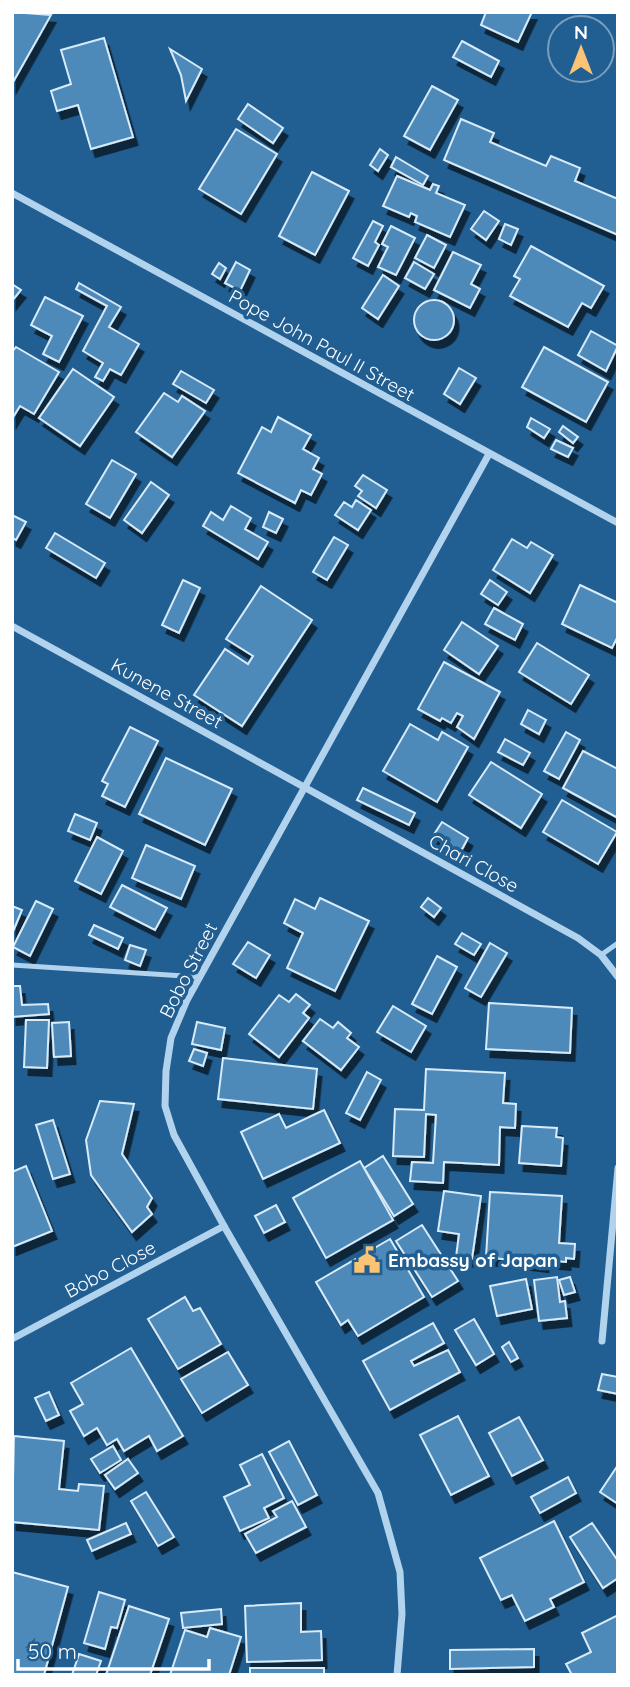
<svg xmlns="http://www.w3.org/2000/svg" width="630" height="1687" font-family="Quicksand,sans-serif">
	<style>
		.building { fill: #4e8aba; stroke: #d8ebf9; stroke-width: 2; filter: url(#shadow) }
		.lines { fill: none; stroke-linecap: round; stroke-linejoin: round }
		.lane { stroke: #b2d3ed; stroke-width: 5 }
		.street { stroke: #b2d3ed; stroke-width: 7 }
		.labels { text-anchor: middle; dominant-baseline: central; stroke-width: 7; stroke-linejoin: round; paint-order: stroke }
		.street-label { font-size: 19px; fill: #fff; stroke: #215e92 }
		.poi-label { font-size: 19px; font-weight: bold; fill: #fff; stroke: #215e92; text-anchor: start }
	</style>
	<defs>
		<filter id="shadow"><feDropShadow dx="4.5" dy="8" stdDeviation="0" flood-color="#0009"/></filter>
	</defs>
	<rect width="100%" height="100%" fill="#215e92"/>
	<g class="building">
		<polygon points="12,12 51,15 12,84"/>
		<polygon points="486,12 532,12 518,42 481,25"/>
		<polygon points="104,38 133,137 91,149 78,105 57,111 51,91 71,84 61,50"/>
		<polygon points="462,41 499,61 491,77 453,57"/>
		<polygon points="170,49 202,69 186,101 181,75"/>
		<polygon points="432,86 458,100 430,150 404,136"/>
		<polygon points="248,104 283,128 273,143 238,119"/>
		<polygon points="461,119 494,133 490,142 546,166 551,156 580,168 575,181 618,199 618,235 444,160"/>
		<polygon points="236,129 277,154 241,214 199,189"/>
		<polygon points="380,149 388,155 378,171 370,165"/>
		<polygon points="396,157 428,176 423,185 391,167"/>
		<polygon points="312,172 349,191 315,255 279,236"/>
		<polygon points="397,176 430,190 433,184 439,186 436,193 465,205 450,237 415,222 417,216 411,213 409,217 383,206"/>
		<polygon points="484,211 499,221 486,240 471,229"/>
		<polygon points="373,221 383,226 375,242 379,245 368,266 353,258"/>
		<polygon points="505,224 518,229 511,245 499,239"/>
		<polygon points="391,226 415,238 396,275 378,267 388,247 382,244"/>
		<polygon points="427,235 446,245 434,268 415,258"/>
		<polygon points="531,246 604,286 591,308 582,303 568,327 510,296 520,279 514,276"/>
		<polygon points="453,252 481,265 471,284 480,289 470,308 434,290"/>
		<polygon points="236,262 250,270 240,291 225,283"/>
		<polygon points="414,262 434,274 425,289 405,278"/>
		<polygon points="219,263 226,268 220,279 212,274"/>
		<polygon points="383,275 399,286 378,319 362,308"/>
		<polygon points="79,283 121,307 109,327 139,344 121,375 110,369 103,381 95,377 103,363 83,351 107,306 76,289"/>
		<polygon points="12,284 21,290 12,301"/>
		<polygon points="45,297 83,316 59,362 43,354 52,336 31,325"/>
		<circle cx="434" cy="320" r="20"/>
		<polygon points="591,331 618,346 606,371 578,355"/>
		<polygon points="16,347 59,372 34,414 20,406 12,419 12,352"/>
		<polygon points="544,347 608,382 586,422 522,387"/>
		<polygon points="459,368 476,378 460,404 444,394"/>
		<polygon points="73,369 114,397 80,446 39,418"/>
		<polygon points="181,371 214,390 206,403 173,384"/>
		<polygon points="164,393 178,402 182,396 205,411 172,457 136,432"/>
		<polygon points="278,417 311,435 303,449 319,458 313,469 322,474 311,495 301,490 295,503 238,473 262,427 271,432"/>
		<polygon points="531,418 550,429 544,438 527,427"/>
		<polygon points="563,426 578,437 573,443 559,432"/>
		<polygon points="556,440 573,448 568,457 551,449"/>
		<polygon points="112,460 136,474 110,518 86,504"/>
		<polygon points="363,475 387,490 376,508 358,496 362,491 355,486"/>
		<polygon points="151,482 169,495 142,533 124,520"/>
		<polygon points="356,500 371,510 358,530 335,515 344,502 352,507"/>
		<polygon points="231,506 251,518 245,529 268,542 258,559 203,526 211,512 223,520"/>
		<polygon points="269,512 283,519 276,533 263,527"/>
		<polygon points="12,515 26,522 16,540 12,538"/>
		<polygon points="55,533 105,563 96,578 46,548"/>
		<polygon points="334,537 348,545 327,580 313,572"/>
		<polygon points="512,539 527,548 531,542 553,555 530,593 493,570"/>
		<polygon points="183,580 200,588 179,633 162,625"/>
		<polygon points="490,580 507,592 498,605 481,594"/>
		<polygon points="580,585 618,603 618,636 612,648 562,624"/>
		<polygon points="261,586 312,620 242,726 194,695 225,649 248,664 253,656 226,639"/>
		<polygon points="494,608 523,624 515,640 485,624"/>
		<polygon points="462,622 498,646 479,674 444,650"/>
		<polygon points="537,643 589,675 571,704 519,672"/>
		<polygon points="444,662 500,692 474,739 457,727 463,716 457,713 451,723 442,718 440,721 418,709"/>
		<polygon points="528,710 546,720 539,734 521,724"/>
		<polygon points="410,724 438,740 442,732 468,747 437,802 383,771"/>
		<polygon points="130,727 158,741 125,807 102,796 108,784 102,781"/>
		<polygon points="566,732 580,740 559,779 544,771"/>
		<polygon points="505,739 530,753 523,765 498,752"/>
		<polygon points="583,751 618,769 618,818 563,788"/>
		<polygon points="166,758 232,789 205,845 139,814"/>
		<polygon points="491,762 542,794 521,828 469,795"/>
		<polygon points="363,788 415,813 409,825 357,800"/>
		<polygon points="562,800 617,832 598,864 543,832"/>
		<polygon points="75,814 97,823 90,840 68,831"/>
		<polygon points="442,822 468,838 460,853 433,836"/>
		<polygon points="97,837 123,851 101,894 75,881"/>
		<polygon points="146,845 195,866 181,899 132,878"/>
		<polygon points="122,885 167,908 155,930 110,907"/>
		<polygon points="320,898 369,921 335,991 287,968 303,933 284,923 295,899 315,909"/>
		<polygon points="428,898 441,908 434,917 421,907"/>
		<polygon points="36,901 53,909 30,956 13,947"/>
		<polygon points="12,906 22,910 12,934"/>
		<polygon points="94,925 123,938 118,949 89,935"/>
		<polygon points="462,933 481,944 474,955 455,944"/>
		<polygon points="248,942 270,955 256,978 233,964"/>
		<polygon points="490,943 507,953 481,997 465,988"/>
		<polygon points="130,945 146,950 140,966 125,960"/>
		<polygon points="437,956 457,967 432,1014 412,1004"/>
		<polygon points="12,986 20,986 22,1005 48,1004 49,1014 12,1017"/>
		<polygon points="296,994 310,1005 303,1013 309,1018 279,1057 249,1034 279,995 289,1002"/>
		<polygon points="489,1003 572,1008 570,1053 486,1049"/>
		<polygon points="393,1006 426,1026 411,1052 377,1032"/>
		<polygon points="320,1019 333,1028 338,1022 351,1033 347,1038 359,1047 341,1070 303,1041"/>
		<polygon points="26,1020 49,1020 47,1068 24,1067"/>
		<polygon points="69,1022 71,1056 54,1057 52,1023"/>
		<polygon points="197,1022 225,1028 221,1050 192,1044"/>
		<polygon points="194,1049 207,1053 203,1066 189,1061"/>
		<polygon points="223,1058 317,1069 313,1109 218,1099"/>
		<polygon points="426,1069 505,1073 503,1103 516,1104 515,1128 500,1127 499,1165 444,1162 443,1183 410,1181 412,1162 433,1163 436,1115 426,1114 424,1157 393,1156 395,1109 424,1110"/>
		<polygon points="367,1072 381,1080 360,1120 346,1113"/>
		<polygon points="100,1101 134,1104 122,1154 152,1198 147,1207 152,1214 132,1232 91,1175 86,1140"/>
		<polygon points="324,1110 340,1143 263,1179 241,1132 279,1114 286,1128"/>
		<polygon points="53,1120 70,1174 53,1179 36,1125"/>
		<polygon points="522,1126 557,1128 556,1137 563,1138 561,1166 519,1163"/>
		<polygon points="383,1156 413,1204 394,1216 364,1168"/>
		<polygon points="360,1161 393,1220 326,1258 293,1198"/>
		<polygon points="26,1166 52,1231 12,1247 12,1172"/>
		<polygon points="444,1191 481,1196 472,1259 456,1257 459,1234 438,1231"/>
		<polygon points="490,1192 562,1196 559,1243 575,1244 574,1259 566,1258 566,1262 544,1260 544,1264 486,1257"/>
		<polygon points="276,1205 285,1222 264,1233 255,1216"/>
		<polygon points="422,1225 458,1281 432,1297 396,1241"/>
		<polygon points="390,1239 424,1297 358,1336 348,1320 341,1325 316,1282"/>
		<polygon points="557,1277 560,1302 565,1301 567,1318 539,1321 534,1280"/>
		<polygon points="570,1277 575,1292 564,1295 559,1280"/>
		<polygon points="526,1279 532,1309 497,1316 490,1286"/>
		<polygon points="185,1297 193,1311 200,1308 221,1344 178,1369 148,1319"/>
		<polygon points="474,1319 494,1354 476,1365 455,1330"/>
		<polygon points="433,1323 444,1343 411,1361 414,1366 448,1350 460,1372 390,1410 363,1361"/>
		<polygon points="509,1342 518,1358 511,1362 502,1347"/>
		<polygon points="131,1348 183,1436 157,1451 149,1436 124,1451 117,1439 107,1445 97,1428 84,1436 70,1411 83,1404 71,1383"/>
		<polygon points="228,1352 248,1385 202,1413 181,1379"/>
		<polygon points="602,1374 618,1377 618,1394 598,1390"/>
		<polygon points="49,1392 59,1415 46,1421 35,1398"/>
		<polygon points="458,1416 489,1476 451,1495 420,1435"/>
		<polygon points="519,1417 543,1460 512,1476 489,1433"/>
		<polygon points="14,1436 64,1441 59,1489 78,1491 79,1484 104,1486 99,1530 12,1522"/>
		<polygon points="289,1441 317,1495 298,1505 269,1452"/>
		<polygon points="113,1446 121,1460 100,1473 91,1459"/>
		<polygon points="262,1454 284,1498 264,1508 269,1518 240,1531 224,1497 250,1485 240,1465"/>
		<polygon points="128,1459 138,1473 115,1489 105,1475"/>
		<polygon points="618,1465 618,1504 600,1492"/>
		<polygon points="568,1477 576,1493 540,1513 531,1497"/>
		<polygon points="146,1492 174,1537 158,1546 131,1501"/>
		<polygon points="292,1501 306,1527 256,1553 245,1534 277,1517 273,1511"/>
		<polygon points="554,1521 584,1582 550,1599 554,1607 525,1621 512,1595 501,1600 480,1558"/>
		<polygon points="126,1523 131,1534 92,1551 87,1540"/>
		<polygon points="592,1523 618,1561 618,1578 603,1588 570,1537"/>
		<polygon points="12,1572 68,1587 44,1675 12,1675"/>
		<polygon points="99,1592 125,1600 117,1628 111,1627 105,1649 84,1643"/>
		<polygon points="301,1603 301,1632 321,1631 322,1660 247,1662 245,1606"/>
		<polygon points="129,1606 169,1619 150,1675 106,1675"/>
		<polygon points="221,1609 222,1624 183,1628 181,1613"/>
		<polygon points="618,1615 618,1675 572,1675 566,1664 591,1652 582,1633"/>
		<polygon points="210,1628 241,1637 229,1675 170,1675 185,1630 207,1637"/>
		<polygon points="534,1649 534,1667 450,1669 450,1650"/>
		<polygon points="79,1654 101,1661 96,1675 72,1675"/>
		<rect x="250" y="1668" width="74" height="7"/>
	</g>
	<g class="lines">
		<g class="lane">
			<polyline points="601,955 618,943"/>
			<polyline points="12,965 200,977"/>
		</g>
		<g class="street">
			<polyline points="12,193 618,523"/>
			<polyline points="12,626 578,938 601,955 618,977"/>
			<polyline points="12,1339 224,1226"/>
			<polyline points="602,1341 618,1168"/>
			<polyline points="397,1675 402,1614 400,1572 378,1493 224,1226 174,1135 165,1106 166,1071 171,1038 187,1000 489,454"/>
		</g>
	</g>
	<defs>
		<symbol id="civic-bare" viewBox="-9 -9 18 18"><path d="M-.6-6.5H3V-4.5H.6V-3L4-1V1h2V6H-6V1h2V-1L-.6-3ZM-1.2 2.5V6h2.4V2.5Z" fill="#fac474" stroke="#215e92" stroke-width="2.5" paint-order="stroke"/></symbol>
	</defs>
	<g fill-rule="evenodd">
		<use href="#civic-bare" x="348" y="1241" width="38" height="38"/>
	</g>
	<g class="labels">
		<g class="street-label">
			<text transform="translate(322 345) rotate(29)">Pope John Paul II Street</text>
			<text transform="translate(167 693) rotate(29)">Kunene Street</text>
			<text transform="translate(474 863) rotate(29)">Chari Close</text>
			<text transform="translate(188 970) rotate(-63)">Bobo Street</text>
			<text transform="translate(110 1269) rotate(-28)">Bobo Close</text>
		</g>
		<g class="poi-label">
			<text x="388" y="1260">Embassy of Japan</text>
		</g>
	</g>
	<rect width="630" height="1687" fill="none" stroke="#ffffff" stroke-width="28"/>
	<g transform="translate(581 49)"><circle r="33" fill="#215e92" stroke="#7a9ebe" stroke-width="2"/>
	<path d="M0-5L12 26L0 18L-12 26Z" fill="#fac474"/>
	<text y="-10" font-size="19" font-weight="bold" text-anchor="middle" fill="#ffffff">N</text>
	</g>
	<path d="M18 1659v10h191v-10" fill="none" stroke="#ffffff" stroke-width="3.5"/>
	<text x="28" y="1659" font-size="21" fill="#ffffff" stroke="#215e92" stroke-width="5" paint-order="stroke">50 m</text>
</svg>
